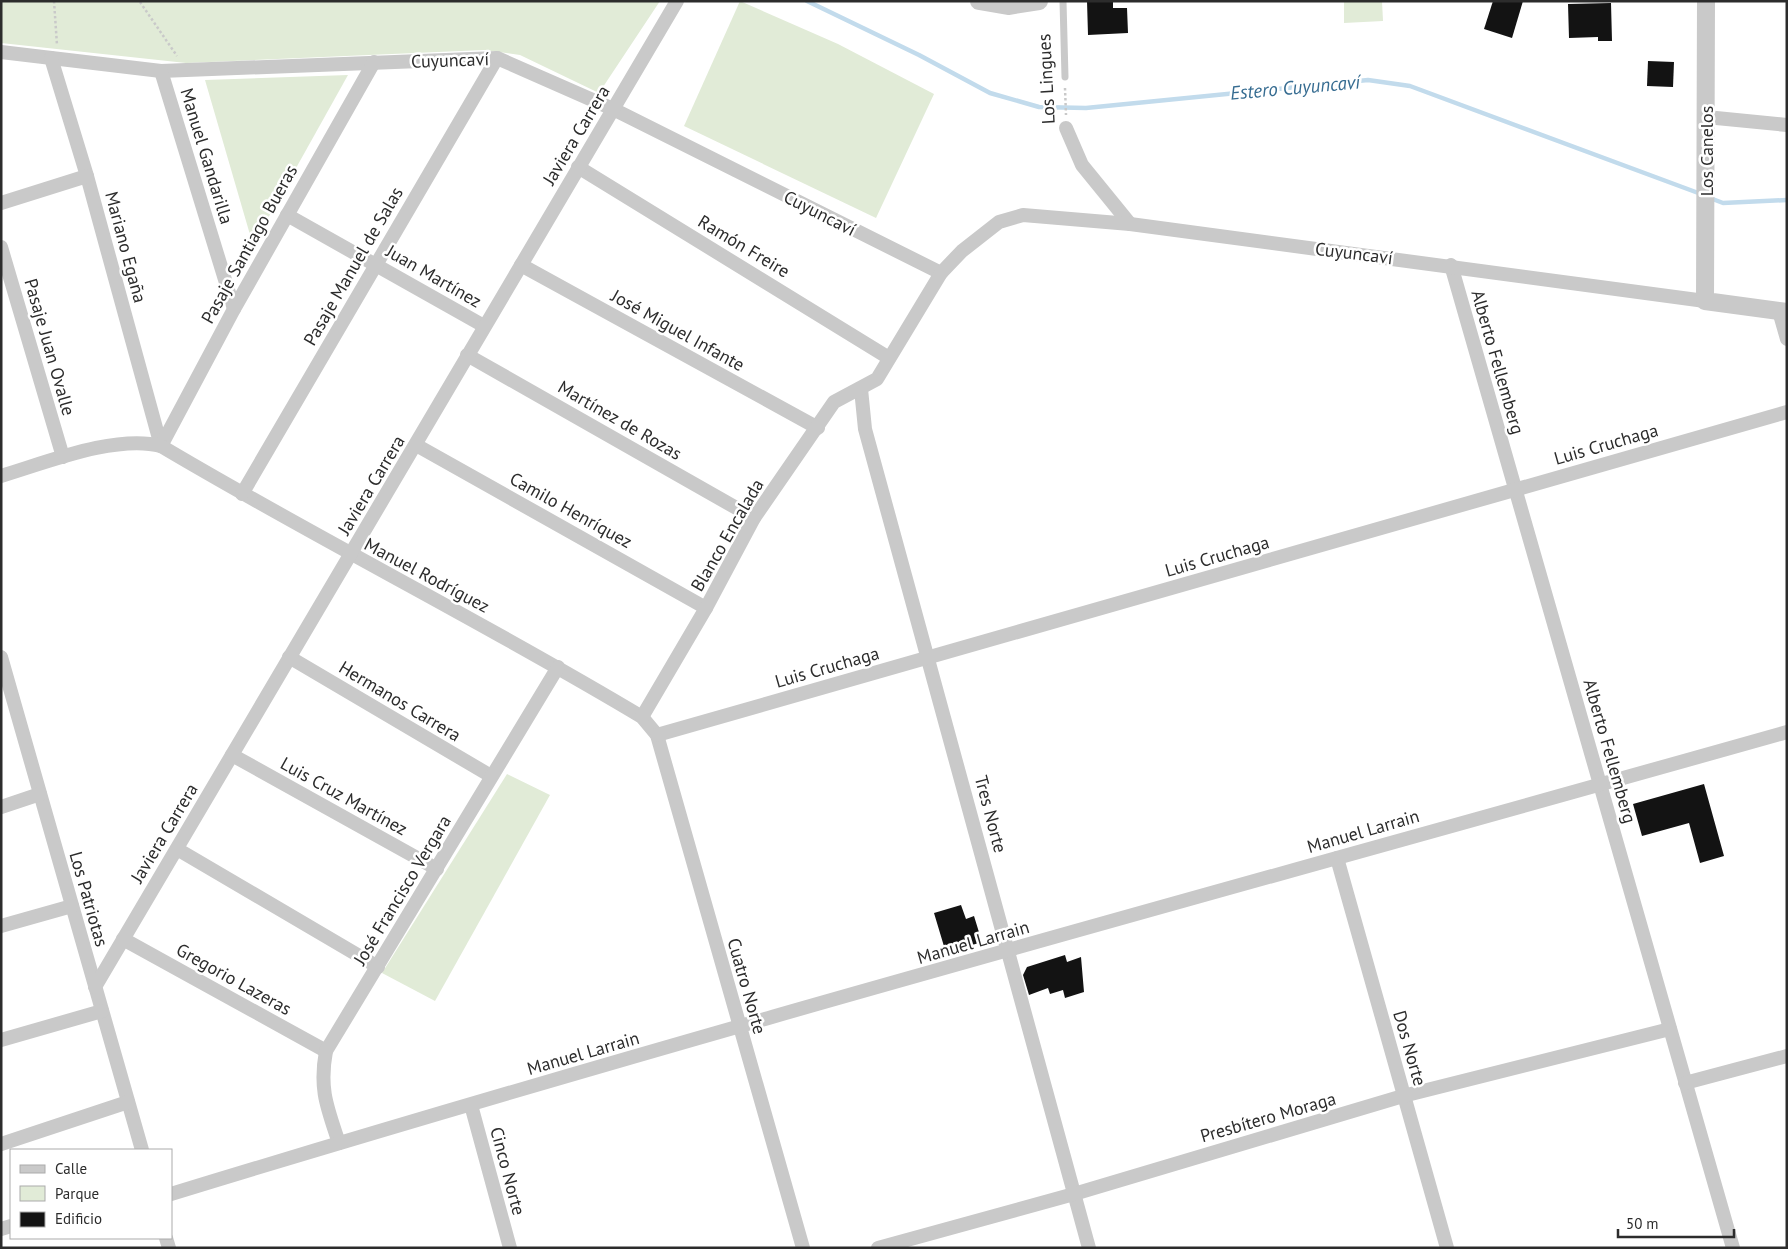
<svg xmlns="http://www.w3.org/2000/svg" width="1788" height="1249" font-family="'PT Sans',sans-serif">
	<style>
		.green { fill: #e1ebd7 }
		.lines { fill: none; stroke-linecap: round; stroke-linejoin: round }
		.stream { stroke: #c2dbec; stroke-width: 4.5 }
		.building { fill: #131313 }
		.path { stroke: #c9c9c9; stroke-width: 2.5; stroke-dasharray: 2.5 2.5; stroke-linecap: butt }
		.service { stroke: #c9c9c9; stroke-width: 7 }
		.minor { stroke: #c9c9c9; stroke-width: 14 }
		.tertiary { stroke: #c9c9c9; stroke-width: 18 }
		.labels { text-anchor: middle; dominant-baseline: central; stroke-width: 5; stroke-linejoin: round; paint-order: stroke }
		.street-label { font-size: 18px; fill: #2c2c2c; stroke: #fff }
		.water-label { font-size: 19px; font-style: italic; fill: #366c91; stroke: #fff }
	</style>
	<rect width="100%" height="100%" fill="#fff"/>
	<g class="green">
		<polygon points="1,1 660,1 599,93 520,55 484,50 186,63 1,43"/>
		<polygon points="740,1 838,44 934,94 876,218 684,126"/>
		<polygon points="1344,1 1382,1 1383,21 1344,23"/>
		<polygon points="348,75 253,245 205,80"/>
		<polygon points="507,774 550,795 435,1001 382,973"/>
	</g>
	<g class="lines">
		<g class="stream">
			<polyline points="807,1 919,55 990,93 1039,107 1086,108 1368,80 1410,86 1701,194"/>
			<polyline points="1710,198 1723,203 1787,200"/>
		</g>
	</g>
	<g class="building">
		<polygon points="1087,1 1113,1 1113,8 1127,8 1128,33 1088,35"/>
		<polygon points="1493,1 1523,1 1512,38 1484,29"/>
		<polygon points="1611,3 1612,41 1598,41 1598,37 1569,38 1568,4"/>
		<polygon points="1648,61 1674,62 1673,87 1647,86"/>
		<polygon points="1704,784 1724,856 1700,863 1689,823 1642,836 1633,804"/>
		<polygon points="961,905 966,919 974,916 982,942 946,953 934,913"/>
		<polygon points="1065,955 1067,962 1081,957 1084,992 1065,998 1063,990 1050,994 1048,988 1029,995 1023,975 1027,967"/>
	</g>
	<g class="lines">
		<g class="path">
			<polyline points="54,1 57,45"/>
			<polyline points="140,2 177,56"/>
			<polyline points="1065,88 1066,115"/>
		</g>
		<polyline class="service" points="1063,1 1065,77"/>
		<g class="minor">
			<polyline points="1,52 161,71 497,58 613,109 941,273"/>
			<polyline points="51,58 87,176 161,446"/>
			<polyline points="161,71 234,309"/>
			<polyline points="1706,117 1787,125"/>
			<polyline points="1066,128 1082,165 1130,224"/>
			<polyline points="578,167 889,358"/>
			<polyline points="1,203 87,176"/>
			<polyline points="287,215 484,326"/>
			<polyline points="1,247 63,457"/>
			<polyline points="521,265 818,428"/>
			<polyline points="1451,265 1733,1248"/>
			<polyline points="1779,311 1787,339"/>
			<polyline points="467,355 754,518"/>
			<polyline points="861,389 865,429 1089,1248"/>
			<polyline points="416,445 706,608"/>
			<polyline points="161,446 234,309 374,62"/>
			<path d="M 1,476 C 45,463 116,434 161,446 C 319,540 484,622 642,717 L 657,735 L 803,1248"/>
			<polyline points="242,494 497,58"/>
			<polyline points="1,657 142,1150"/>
			<polyline points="289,657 491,776"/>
			<polyline points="642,717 706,608 754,518 834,402 877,379 941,273 962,251 999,222 1023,215 1130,224 1705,301"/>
			<polyline points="657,735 1787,412"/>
			<polyline points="232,755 437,869"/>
			<polyline points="1,807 40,794"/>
			<polyline points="177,849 378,967"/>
			<polyline points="1337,858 1447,1248"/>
			<polyline points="1,926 72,906"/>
			<polyline points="123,939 326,1051"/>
			<polyline points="95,987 677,1"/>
			<polyline points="1,1040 102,1011"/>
			<polyline points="1685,1083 1787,1056"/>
			<polyline points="471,1105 510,1248"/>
			<path d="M 339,1143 C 327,1107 319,1089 326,1051 L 558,667"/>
			<polyline points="1,1144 128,1102"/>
			<path d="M 171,1194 C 707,1030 1248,884 1787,732"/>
			<polyline points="1,1229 11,1226"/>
			<polyline points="166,1238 169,1248"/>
			<polyline points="878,1248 1074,1194 1403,1096 1670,1029"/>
		</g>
		<g class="tertiary">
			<polyline points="979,1 1008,6 1039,1"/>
			<polyline points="1706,1 1705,301 1787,312"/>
		</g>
	</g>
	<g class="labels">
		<g class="street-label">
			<text transform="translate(450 60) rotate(-2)">Cuyuncaví</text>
			<text transform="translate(1046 79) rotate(-93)">Los Lingues</text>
			<text transform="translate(576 135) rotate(-59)">Javiera Carrera</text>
			<text transform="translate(1706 151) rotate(-90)">Los Canelos</text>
			<text transform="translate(207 156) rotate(73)">Manuel Gandarilla</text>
			<text transform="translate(820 213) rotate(27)">Cuyuncaví</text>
			<text transform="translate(249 244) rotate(-61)">Pasaje Santiago Bueras</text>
			<text transform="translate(744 246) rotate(31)">Ramón Freire</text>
			<text transform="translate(126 247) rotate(75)">Mariano Egaña</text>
			<text transform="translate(1354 253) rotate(7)">Cuyuncaví</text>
			<text transform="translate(353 266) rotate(-60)">Pasaje Manuel de Salas</text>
			<text transform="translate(434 276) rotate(30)">Juan Martínez</text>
			<text transform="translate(678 330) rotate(29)">José Miguel Infante</text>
			<text transform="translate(50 347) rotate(74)">Pasaje Juan Ovalle</text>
			<text transform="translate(1498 362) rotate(74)">Alberto Fellemberg</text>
			<text transform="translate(620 420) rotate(30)">Martínez de Rozas</text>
			<text transform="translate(1606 444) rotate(-16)">Luis Cruchaga</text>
			<text transform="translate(371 485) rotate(-59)">Javiera Carrera</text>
			<text transform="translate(571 510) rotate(29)">Camilo Henríquez</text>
			<text transform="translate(727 535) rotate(-60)">Blanco Encalada</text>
			<text transform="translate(1217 556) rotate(-16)">Luis Cruchaga</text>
			<text transform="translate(427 575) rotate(28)">Manuel Rodríguez</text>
			<text transform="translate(827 667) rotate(-16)">Luis Cruchaga</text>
			<text transform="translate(400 701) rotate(31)">Hermanos Carrera</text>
			<text transform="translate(1610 751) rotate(74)">Alberto Fellemberg</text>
			<text transform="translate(344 796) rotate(29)">Luis Cruz Martínez</text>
			<text transform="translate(991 814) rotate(75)">Tres Norte</text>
			<text transform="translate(1363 831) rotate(-16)">Manuel Larrain</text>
			<text transform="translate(164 833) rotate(-59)">Javiera Carrera</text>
			<text transform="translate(402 890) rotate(-59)">José Francisco Vergara</text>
			<text transform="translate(89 899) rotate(74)">Los Patriotas</text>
			<text transform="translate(973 942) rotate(-16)">Manuel Larrain</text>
			<text transform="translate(234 979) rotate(29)">Gregorio Lazeras</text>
			<text transform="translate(747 986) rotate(74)">Cuatro Norte</text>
			<text transform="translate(1410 1048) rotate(74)">Dos Norte</text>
			<text transform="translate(583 1053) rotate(-16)">Manuel Larrain</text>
			<text transform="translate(1268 1117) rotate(-16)">Presbítero Moraga</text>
			<text transform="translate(508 1171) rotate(75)">Cinco Norte</text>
		</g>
		<g class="water-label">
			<text transform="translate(1295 87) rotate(-5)">Estero Cuyuncaví</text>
		</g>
	</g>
	<rect width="1788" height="1249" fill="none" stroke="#2c2c2c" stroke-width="5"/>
	<rect x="10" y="1149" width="162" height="90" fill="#ffffff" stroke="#ababab"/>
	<rect x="20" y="1165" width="25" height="8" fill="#c9c9c9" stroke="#ababab"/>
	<text x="55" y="1174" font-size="15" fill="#2c2c2c">Calle</text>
	<rect x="20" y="1186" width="25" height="15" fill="#e1ebd7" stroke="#ababab"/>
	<text x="55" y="1199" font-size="15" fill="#2c2c2c">Parque</text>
	<rect x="20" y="1212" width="25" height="15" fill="#131313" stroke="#ababab"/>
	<text x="55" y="1224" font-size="15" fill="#2c2c2c">Edificio</text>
	<path d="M1618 1229v8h116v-8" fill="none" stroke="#2c2c2c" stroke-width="2.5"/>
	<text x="1626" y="1229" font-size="15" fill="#2c2c2c" stroke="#ffffff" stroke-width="4" paint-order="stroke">50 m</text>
</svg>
